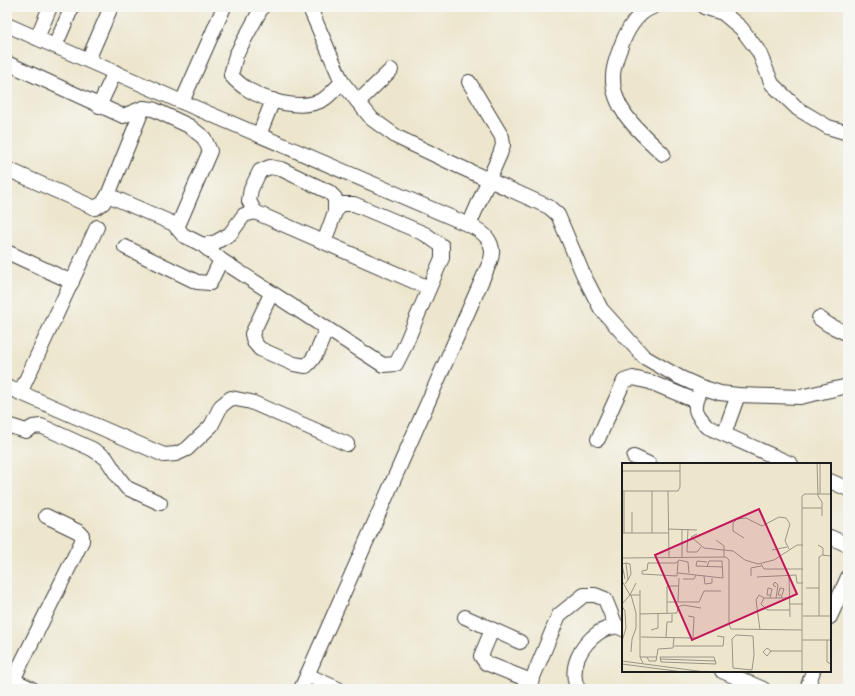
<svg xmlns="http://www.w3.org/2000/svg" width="855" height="696" font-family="'Patrick Hand',sans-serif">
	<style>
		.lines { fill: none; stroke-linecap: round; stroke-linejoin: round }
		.minor-casing { stroke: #3b3a37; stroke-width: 16 }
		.minor { stroke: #fff; stroke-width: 14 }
		.inset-road { fill: none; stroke: #999586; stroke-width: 1 }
		.view { fill: #c2185b; fill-opacity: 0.15; stroke: #c2185b; stroke-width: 2 }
		.inset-edge { fill: none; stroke: #1c1c1c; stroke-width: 2 }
	</style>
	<rect width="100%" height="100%" fill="#f6f6f2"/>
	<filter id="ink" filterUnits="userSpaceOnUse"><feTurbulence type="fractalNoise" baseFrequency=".025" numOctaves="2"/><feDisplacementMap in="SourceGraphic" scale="8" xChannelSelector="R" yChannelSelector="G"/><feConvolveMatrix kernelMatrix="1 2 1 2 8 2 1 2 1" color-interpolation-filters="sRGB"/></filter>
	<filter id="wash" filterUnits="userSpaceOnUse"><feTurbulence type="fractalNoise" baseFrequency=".012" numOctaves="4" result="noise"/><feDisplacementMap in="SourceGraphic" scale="16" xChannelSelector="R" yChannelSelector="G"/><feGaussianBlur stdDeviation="0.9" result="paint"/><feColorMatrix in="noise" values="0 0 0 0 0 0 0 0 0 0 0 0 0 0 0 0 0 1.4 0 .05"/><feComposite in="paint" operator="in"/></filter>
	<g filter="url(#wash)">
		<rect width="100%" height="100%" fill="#ede6cd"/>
	</g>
	<g filter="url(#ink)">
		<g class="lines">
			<defs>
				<g id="minor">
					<path d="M 262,7 L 236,55 L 231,75 C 248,97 298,114 324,99 C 330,95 336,88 342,82"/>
					<polyline points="311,7 312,13 342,82 372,119 397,137 458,166 549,207 558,215 583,274 601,309 644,357 679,377 701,387 720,393 738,395 800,397 848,386"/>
					<path d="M 653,7 C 638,12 629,27 623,41 C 619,52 613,64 613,76 C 611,109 641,133 663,154"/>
					<polyline points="704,7 723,13 741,28 759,52 772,84 798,109 828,127 848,133"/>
					<path d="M 7,25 L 182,102 L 469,225 C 485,232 497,244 490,262 L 301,689"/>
					<polyline points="37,38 50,7"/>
					<polyline points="55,46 72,7"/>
					<polyline points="88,60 111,7"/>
					<polyline points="7,63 123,116 143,108 153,109 189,126 204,138 210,151 177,228"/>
					<polyline points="469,82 502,137 503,145 500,154 469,225"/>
					<polyline points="182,102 224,7"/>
					<polyline points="358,102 391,70"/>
					<polyline points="99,106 115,72"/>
					<polyline points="259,135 273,100"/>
					<polyline points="7,169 95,208 103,203 108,195 143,108"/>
					<polyline points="108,195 174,224 183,235 203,245 221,260 383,365 396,364 403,350 442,258 442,246 425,234 354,204 341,204 335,212 324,242"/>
					<polyline points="335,212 335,198 329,192 281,169 270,167 260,171 251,189 249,201 255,212 429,288"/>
					<polyline points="203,245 216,242 230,234 244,215 255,212"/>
					<polyline points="125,247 197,282 210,283 221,260"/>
					<polyline points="7,252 72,282"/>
					<path d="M 271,294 L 252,334 L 254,342 L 260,349 L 294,364 L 306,366 C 317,357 321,342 326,329"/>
					<polyline points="819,318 829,325 848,334"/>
					<polyline points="7,387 164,455 176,454 187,449 211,426 221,406 231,398 251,402 347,444"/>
					<polyline points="20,393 97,227"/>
					<path d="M 699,394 C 692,410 697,415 708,427 L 791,464"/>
					<polyline points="7,425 26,431 33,427 41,426 92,449 106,458 119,478 127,488 160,503"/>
					<polyline points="724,434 738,395"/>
					<polyline points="598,439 624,381 633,378 650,382 696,401"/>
					<polyline points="634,457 649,464"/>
					<polyline points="830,481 848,489"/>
					<polyline points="830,537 848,545"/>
					<polyline points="465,617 520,642"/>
					<polyline points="830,617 848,577"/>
					<polyline points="492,630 481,656 486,663 531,681"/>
					<polyline points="722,671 763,689"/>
					<polyline points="307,675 338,689"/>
					<polyline points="7,677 32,689"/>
					<polyline points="13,680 82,541 82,535 79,532 46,516"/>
					<polyline points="528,689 559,615 584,595 595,595 605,599 616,626"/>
					<path d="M 578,689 C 568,668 581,645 598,633 C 603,629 610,628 616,626 L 623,629"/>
					<polyline points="807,689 813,671"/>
				</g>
			</defs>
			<use href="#minor" class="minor-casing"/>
			<use href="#minor" class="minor"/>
		</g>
	</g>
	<g transform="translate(622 463)">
		<rect width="209" height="209" fill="#ede6cd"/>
		<path class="inset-road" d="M 195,0 L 196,33 L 200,39 L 200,53M 0,8 L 58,8M 0,28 L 56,28 L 58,24 L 58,0M 30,28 L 30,70M 46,28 L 47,95M 198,31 L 198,0M 180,45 L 200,45M 46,66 L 75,67M 60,66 L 60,95M 66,66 L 65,89 L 75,89 L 79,84M 0,70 L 46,70M 2,70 L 2,28M 10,70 L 10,49M 75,71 L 69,74 L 82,85 L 111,88 L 123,97 L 136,101 L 152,97 L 175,82 L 181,82M 122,75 L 111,68 L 111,60 L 115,56 L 124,55 L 140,63 L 157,54 L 164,55 L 168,61 L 163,78 L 167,86M 94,77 L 102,83 L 102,94M 196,82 L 201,85 L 201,92M 150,87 L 165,84M 0,95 L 104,94 L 107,97 L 107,161 L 109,166 L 180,167M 56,98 L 55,113 L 20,111 L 20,108 L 25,107 L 26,100 L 54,100 L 57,97 L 66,99 L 67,110M 85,99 L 75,98 L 74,103 L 101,104M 4,100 L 8,101 L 9,111 L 6,117M 0,101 L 4,100 L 6,117 L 3,121M 0,101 L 3,116M 139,101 L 142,106 L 181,106M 56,110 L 101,115 L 100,98 L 87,98 L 85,104M 82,113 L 83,121 L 90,120 L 90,115M 129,113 L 129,105 L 139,103M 167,113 L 168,154M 135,114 L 174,112 L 175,120 L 181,120M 61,116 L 72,116 L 74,112M 0,118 L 8,132 L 0,141M 14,120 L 8,132 L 18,132M 154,124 L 151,122 L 153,119 L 156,122 L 154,135M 184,125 L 197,125M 18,127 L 18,194 L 21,200M 9,132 L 14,150 L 14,165 L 10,176 L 9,189M 148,135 L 150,126 L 146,125 L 145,132 L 148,132M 159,135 L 162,126 L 158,125 L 156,132 L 159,132M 168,135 L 142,135 L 139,141 L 145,147 L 168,147M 45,139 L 77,139 L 82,128 L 99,128M 56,139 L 57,115M 168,141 L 181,141M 0,143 L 3,148 L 4,165 L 0,178M 18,151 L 55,150 L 56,144 L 61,142 L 79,145M 45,151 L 45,123 L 57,123M 66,153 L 72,154 L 71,174M 181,153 L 209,153M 197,153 L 197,94 L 200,92 L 209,93M 29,167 L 36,165 L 36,151M 138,167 L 134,137 L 137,132 L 142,135M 114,172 L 131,173 L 132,192 L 130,207 L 111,205 L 110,176 ZM 19,174 L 75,175M 44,174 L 45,159 L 50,159 L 50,151M 180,177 L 209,177M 205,177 L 205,199 L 209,201M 52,183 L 101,183 L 102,174 L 95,173M 149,188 L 145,193 L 141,189 L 145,185 L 149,188 L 180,188M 18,194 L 35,194M 25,194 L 27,198 L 34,198 L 36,186 L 51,185 L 52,174M 38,194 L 92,194 L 94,201 L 39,199 ZM 38,196 L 94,198M 0,198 L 83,209M 0,201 L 61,209M 180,209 L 180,33 L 183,31 L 209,31"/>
		<path class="view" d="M 137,46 L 175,131 L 70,177 L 33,92 Z"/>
		<rect width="209" height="209" class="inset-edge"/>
	</g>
	<rect width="855" height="696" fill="none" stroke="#f6f6f2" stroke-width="24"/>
</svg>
